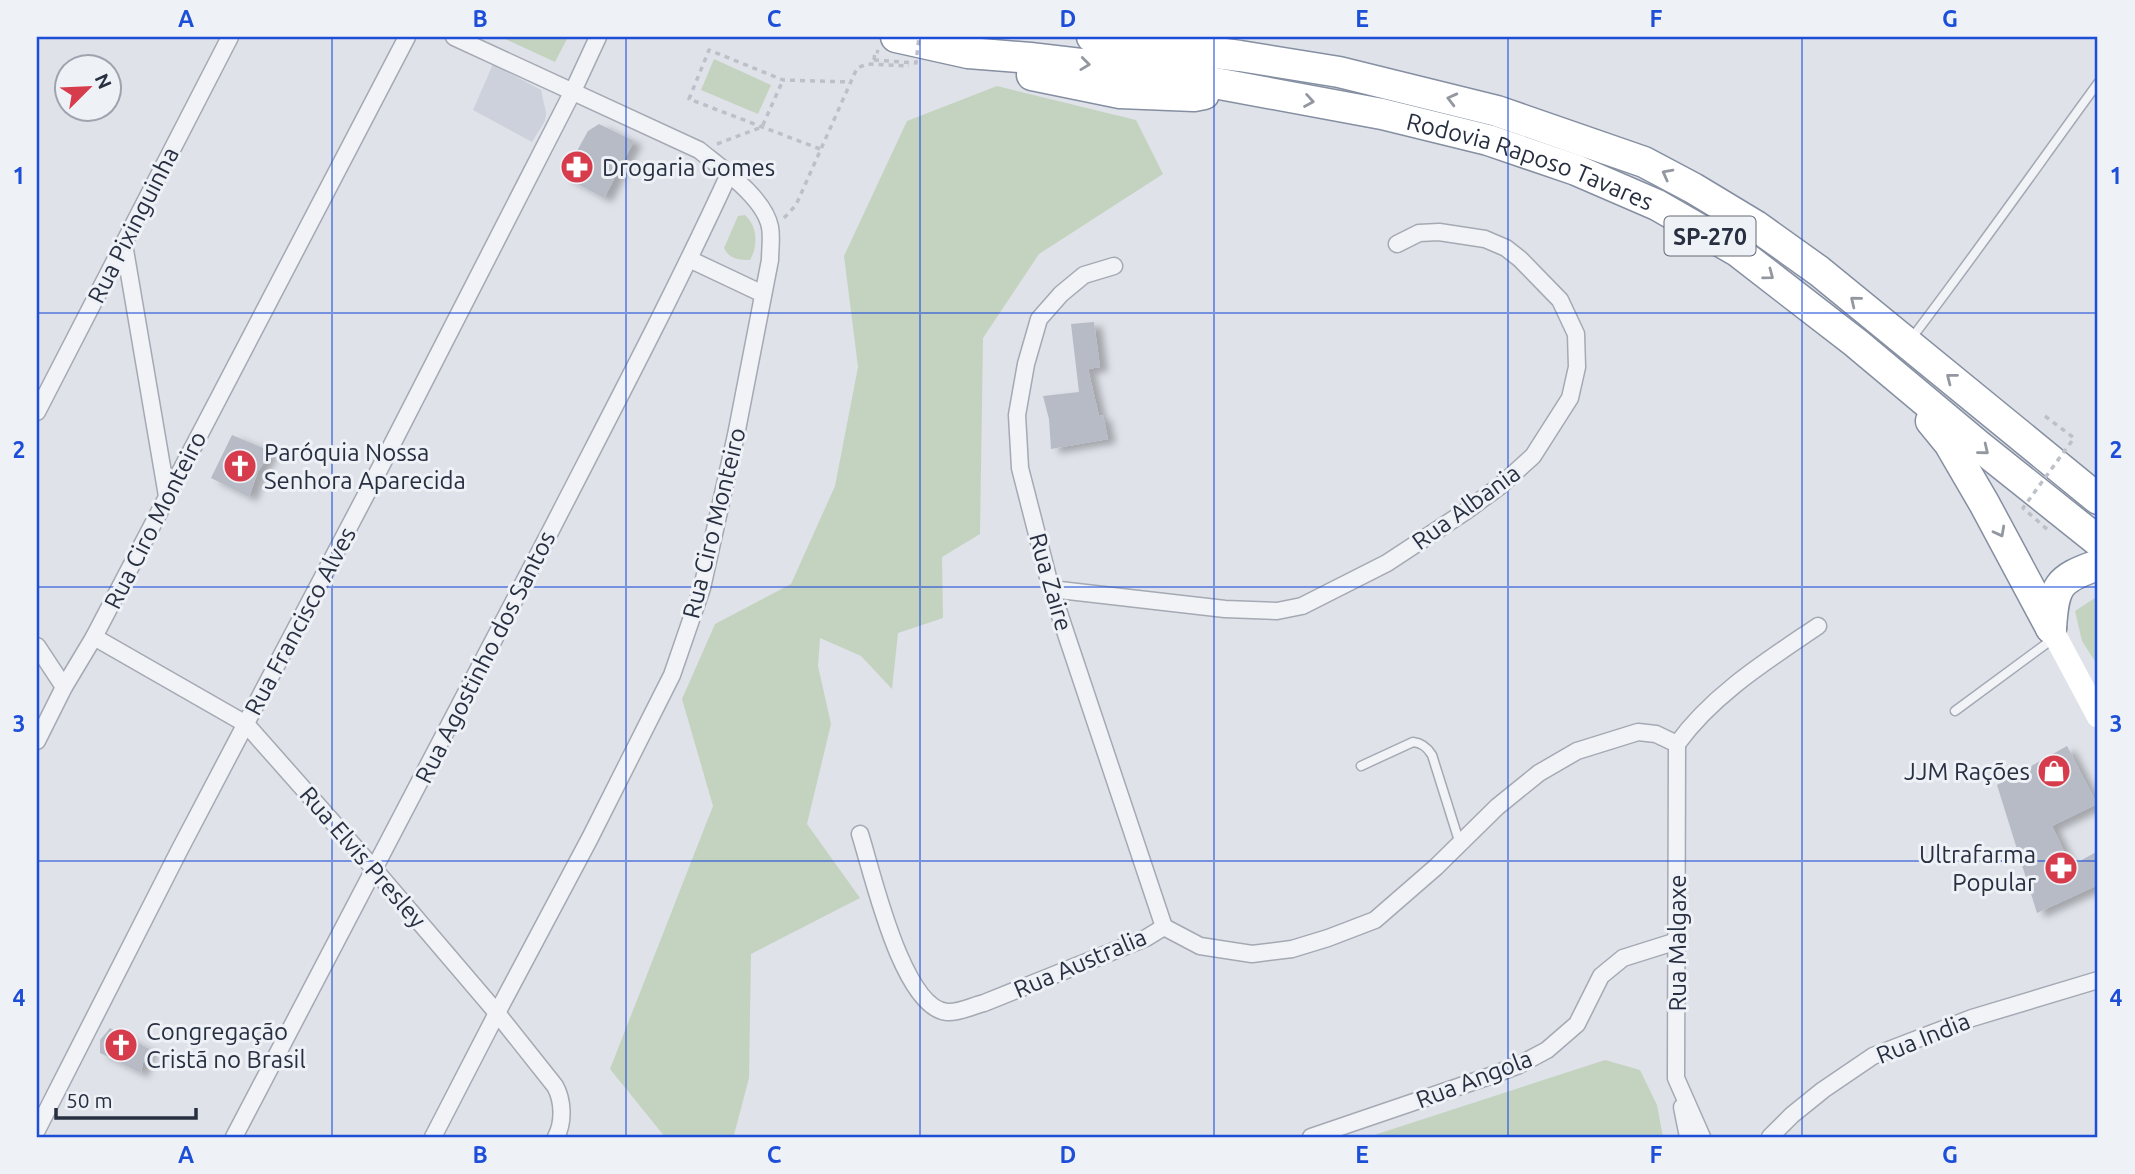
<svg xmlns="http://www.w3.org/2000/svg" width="2135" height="1174" font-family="Ubuntu,sans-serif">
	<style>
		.built { fill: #cdd1db }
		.green { fill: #c4d3bf }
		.building { fill: #b6bbc6; filter: url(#shadow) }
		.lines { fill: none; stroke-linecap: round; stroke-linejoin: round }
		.service-casing { stroke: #a4a9b3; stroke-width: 11 }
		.minor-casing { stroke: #a4a9b3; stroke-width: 19 }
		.motorway-casing { stroke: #858fa1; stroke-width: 33 }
		.path { stroke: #bdc0c8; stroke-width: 3.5; stroke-dasharray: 5 5; stroke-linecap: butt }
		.service { stroke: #f2f3f7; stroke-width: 8 }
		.minor { stroke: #f2f3f7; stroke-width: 16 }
		.secondary { stroke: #fff; stroke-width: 23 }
		.motorway { stroke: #fff; stroke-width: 30 }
		.path-bridge { stroke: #bdc0c8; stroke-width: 3.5; stroke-dasharray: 5 5; stroke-linecap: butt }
		.oneway { stroke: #9397a0 }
		.grid { fill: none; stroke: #1d4ed8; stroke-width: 2; stroke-opacity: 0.55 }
		.labels { text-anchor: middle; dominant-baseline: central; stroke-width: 6; stroke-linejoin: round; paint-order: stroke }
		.shield { fill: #eef1f6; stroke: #636977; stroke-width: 2 }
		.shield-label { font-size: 23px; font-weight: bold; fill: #272f41 }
		.street-label { font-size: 24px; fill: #272f41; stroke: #eef1f6 }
		.poi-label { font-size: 24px; fill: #272f41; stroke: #eef1f6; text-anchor: start }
		.neatline { fill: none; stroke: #1d4ed8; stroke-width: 2.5 }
		.grid-label { font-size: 23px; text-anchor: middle; font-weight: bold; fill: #1d4ed8 }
	</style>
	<defs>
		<filter id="shadow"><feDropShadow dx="8" dy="4.5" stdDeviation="3.5" flood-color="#0004"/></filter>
	</defs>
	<rect width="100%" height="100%" fill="#dfe2e9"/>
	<polygon class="built" points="493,64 541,90 546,113 545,121 532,142 473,110"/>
	<g class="green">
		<polygon points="501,37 568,37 555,62"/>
		<polygon points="714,59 771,85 758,114 701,90"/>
		<polygon points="997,86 1136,120 1163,174 1039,254 983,338 980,534 942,557 943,618 898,633 892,689 861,656 820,638 818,666 831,724 807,824 860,898 751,954 749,1078 734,1135 737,1137 665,1137 610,1069 713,806 682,699 715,624 791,584 835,486 858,367 844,256 907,121"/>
		<path d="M 745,215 C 758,227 758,246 750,260 C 739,260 729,259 724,248 L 738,216 Z"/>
		<polygon points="2098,596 2098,666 2082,641 2075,611"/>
		<polygon points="1605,1060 1640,1070 1657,1105 1663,1137 1368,1137"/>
	</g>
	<g class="building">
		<polygon points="599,124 634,141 604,198 563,176 588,131"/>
		<polygon points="1094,322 1100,367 1088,369 1099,416 1103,415 1108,439 1051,449 1049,419 1043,396 1079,392 1071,324"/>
		<polygon points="232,435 270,451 266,460 258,471 249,497 211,478"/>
		<polygon points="2067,746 2097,804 2052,826 2071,866 2098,851 2098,885 2037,913 1997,785"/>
		<polygon points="110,1028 151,1050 143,1063 141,1073 100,1053 100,1040"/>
	</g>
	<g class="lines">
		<defs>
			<g id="service">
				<path d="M 1911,339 C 1975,255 2036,168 2098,83"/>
				<polyline points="1955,711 2054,638"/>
				<path d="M 1361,766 L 1413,742 C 1422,743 1427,747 1432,755 L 1460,844"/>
			</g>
			<g id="minor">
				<polyline points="124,244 167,496"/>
				<polyline points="689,259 763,294"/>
				<polyline points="1114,266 1084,275 1061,294 1039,319 1026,364 1017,415 1020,468 1051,589 1164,927"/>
				<polyline points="37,412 230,37"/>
				<polyline points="1051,589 1225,609 1277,611 1302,606 1387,563 1466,511 1500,486 1533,456 1570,398 1577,367 1576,334 1560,300 1520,259 1506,248 1485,239 1439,232 1419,233 1397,244"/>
				<path d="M 94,637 L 246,724 L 375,870 L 497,1013 L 555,1086 C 563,1100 564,1122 556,1137"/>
				<polyline points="37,646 64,687"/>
				<polyline points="37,741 64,687 94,637 407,37"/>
				<polyline points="1677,744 1676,1078 1702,1137"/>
				<path d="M 1677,744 C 1713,694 1768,660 1818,626"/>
				<path d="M 860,834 C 872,871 902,1008 947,1012 C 959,1013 972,1006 984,1003 L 1146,938 L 1164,927 L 1200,946 L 1252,954 L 1292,949 L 1328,938 L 1375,920 L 1436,867 L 1497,807 L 1539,773 L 1577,751 L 1638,732 L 1656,734 L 1677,744"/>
				<polyline points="1682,1107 1688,1137"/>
				<polyline points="37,1130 180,849 380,468 573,91 598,37"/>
				<path d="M 234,1137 C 338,936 445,736 549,534 C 610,415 673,296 729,174"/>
				<path d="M 433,1137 L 497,1013 L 590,838 L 672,675 L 702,588 L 736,435 L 770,260 C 770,249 772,238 770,227 C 764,197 721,168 699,150 L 454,37"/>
				<polyline points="1311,1137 1490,1076 1519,1065 1547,1050 1577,1024 1601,976 1623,958 1677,941"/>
				<polyline points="1770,1137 1792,1115 1823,1090 1873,1056 1972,1018 2098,980"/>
			</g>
			<g id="motorway">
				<path id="s1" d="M 896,37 L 968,53 L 1030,58 L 1166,74 L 1382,114 L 1488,140 L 1576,170 L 1657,205 L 1737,251 L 1856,343 L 1979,446 L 2098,541"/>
				<polyline points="1092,37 1240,56 1339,72 1497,111 1644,162 1693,188 1756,226 1819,271 2098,499"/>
				<polyline points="1032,75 1120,93 1194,96 1204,94"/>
				<polyline points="1931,421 1949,443 1984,503 2051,628"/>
				<path d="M 2051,628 C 2054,586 2057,579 2098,565"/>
			</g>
		</defs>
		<use href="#service" class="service-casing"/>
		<use href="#minor" class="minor-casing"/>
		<use href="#motorway" class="motorway-casing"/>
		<g class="path">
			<polyline points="874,60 875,51 879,52"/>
			<polyline points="717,144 762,127 783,80"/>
			<polyline points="820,149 689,99 709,50 783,80 850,82"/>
			<polyline points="784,218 796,205 857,68 867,64 909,66"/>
		</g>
		<use href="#service" class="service"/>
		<use href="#minor" class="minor"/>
		<polyline class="secondary" points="2051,628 2098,716"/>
		<use href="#motorway" class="motorway"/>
		<g class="path-bridge">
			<polyline points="874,60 916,63 919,37"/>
			<polyline points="2045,416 2074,438 2023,508 2048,530"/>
		</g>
	</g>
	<defs><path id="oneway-chevron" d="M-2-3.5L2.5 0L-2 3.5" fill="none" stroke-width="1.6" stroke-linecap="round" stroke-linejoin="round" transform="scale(1.75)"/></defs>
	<g class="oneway">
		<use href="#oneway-chevron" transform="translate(1085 64) rotate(7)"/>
		<use href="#oneway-chevron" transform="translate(1452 99) rotate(-166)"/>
		<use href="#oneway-chevron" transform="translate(1309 101) rotate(10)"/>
		<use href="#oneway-chevron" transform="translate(1667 174) rotate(-152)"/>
		<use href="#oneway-chevron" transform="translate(1769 275) rotate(37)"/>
		<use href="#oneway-chevron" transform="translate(1855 301) rotate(-141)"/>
		<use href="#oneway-chevron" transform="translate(1951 378) rotate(-142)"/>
		<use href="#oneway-chevron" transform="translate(1984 450) rotate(39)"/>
		<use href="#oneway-chevron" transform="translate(2000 532) rotate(62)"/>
	</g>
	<path class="grid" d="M 332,37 L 332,1137M 626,37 L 626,1137M 920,37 L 920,1137M 1214,37 L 1214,1137M 1508,37 L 1508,1137M 1802,37 L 1802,1137M 37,313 L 2098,313M 37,587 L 2098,587M 37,861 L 2098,861"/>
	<defs>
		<symbol id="pharmacy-disc" viewBox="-11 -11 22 22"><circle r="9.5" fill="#d63c4c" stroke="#eef1f6"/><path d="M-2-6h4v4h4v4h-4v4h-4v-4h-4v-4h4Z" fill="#fff"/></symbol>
		<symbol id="church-disc" viewBox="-11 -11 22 22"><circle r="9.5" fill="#d63c4c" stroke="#eef1f6"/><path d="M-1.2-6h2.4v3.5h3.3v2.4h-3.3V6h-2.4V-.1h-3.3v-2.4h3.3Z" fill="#fff"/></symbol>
		<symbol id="shop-disc" viewBox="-11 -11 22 22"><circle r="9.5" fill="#d63c4c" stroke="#eef1f6"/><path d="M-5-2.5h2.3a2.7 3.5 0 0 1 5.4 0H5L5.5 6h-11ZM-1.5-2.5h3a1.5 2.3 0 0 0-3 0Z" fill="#fff"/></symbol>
	</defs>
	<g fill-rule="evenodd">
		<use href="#pharmacy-disc" x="558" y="148" width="38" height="38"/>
		<use href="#church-disc" x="221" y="447" width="38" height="38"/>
		<use href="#shop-disc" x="2035" y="752" width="38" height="38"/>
		<use href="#pharmacy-disc" x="2042" y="849" width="38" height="38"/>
		<use href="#church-disc" x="102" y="1026" width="38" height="38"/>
	</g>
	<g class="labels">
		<rect class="shield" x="1664.5" y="216.5" width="91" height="39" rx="5"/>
		<g class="shield-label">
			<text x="1710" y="236">SP-270</text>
		</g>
		<g class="street-label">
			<text stroke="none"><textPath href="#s1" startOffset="648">Rodovia Raposo Tavares</textPath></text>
			<text transform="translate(133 225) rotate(-63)">Rua Pixinguinha</text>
			<text transform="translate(1466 507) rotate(-36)">Rua Albania</text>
			<text transform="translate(155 520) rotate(-63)">Rua Ciro Monteiro</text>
			<text transform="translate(714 523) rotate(-76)">Rua Ciro Monteiro</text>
			<text transform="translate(1051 582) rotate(74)">Rua Zaire</text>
			<text transform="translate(300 621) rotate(-62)">Rua Francisco Alves</text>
			<text transform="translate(485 657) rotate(-63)">Rua Agostinho dos Santos</text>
			<text transform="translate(363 857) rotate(49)">Rua Elvis Presley</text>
			<text transform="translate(1677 943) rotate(-90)">Rua Malgaxe</text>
			<text transform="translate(1080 963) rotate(-23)">Rua Australia</text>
			<text transform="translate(1923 1038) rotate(-22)">Rua India</text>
			<text transform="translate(1474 1079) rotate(-21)">Rua Angola</text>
		</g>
		<g class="poi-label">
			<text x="602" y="167">Drogaria Gomes</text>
			<text x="264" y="452">Paróquia Nossa<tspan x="264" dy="28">Senhora Aparecida</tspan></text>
			<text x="2030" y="771" text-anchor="end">JJM Rações</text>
			<text x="2036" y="854" text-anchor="end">Ultrafarma<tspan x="2036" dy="28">Popular</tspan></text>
			<text x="146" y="1031">Congregação<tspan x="146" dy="28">Cristã no Brasil</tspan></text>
		</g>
	</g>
	<rect width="2135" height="1174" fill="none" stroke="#eef1f6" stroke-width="77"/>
	<g transform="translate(88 88) rotate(66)"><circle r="33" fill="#eef1f6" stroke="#9ea3ae" stroke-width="2"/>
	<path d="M0-5L12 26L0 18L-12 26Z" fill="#d63c4c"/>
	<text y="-10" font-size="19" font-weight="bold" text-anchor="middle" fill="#272f41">N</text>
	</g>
	<path d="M56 1108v10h140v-10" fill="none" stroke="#272f41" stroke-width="3.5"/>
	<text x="66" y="1108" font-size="21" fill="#272f41" stroke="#eef1f6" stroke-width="5" paint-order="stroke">50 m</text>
	<rect x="38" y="38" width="2058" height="1098" class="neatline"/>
	<g class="grid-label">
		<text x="186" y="27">A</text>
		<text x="480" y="27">B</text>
		<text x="774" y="27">C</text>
		<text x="1068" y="27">D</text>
		<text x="1362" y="27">E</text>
		<text x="1656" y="27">F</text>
		<text x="1950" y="27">G</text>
		<text x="19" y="184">1</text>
		<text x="2116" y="184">1</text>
		<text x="19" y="458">2</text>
		<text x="2116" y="458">2</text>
		<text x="19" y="732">3</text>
		<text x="2116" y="732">3</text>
		<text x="19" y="1006">4</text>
		<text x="2116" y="1006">4</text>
		<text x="186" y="1163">A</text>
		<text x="480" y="1163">B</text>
		<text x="774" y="1163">C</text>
		<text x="1068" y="1163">D</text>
		<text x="1362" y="1163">E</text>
		<text x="1656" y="1163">F</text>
		<text x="1950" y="1163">G</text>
	</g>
</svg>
